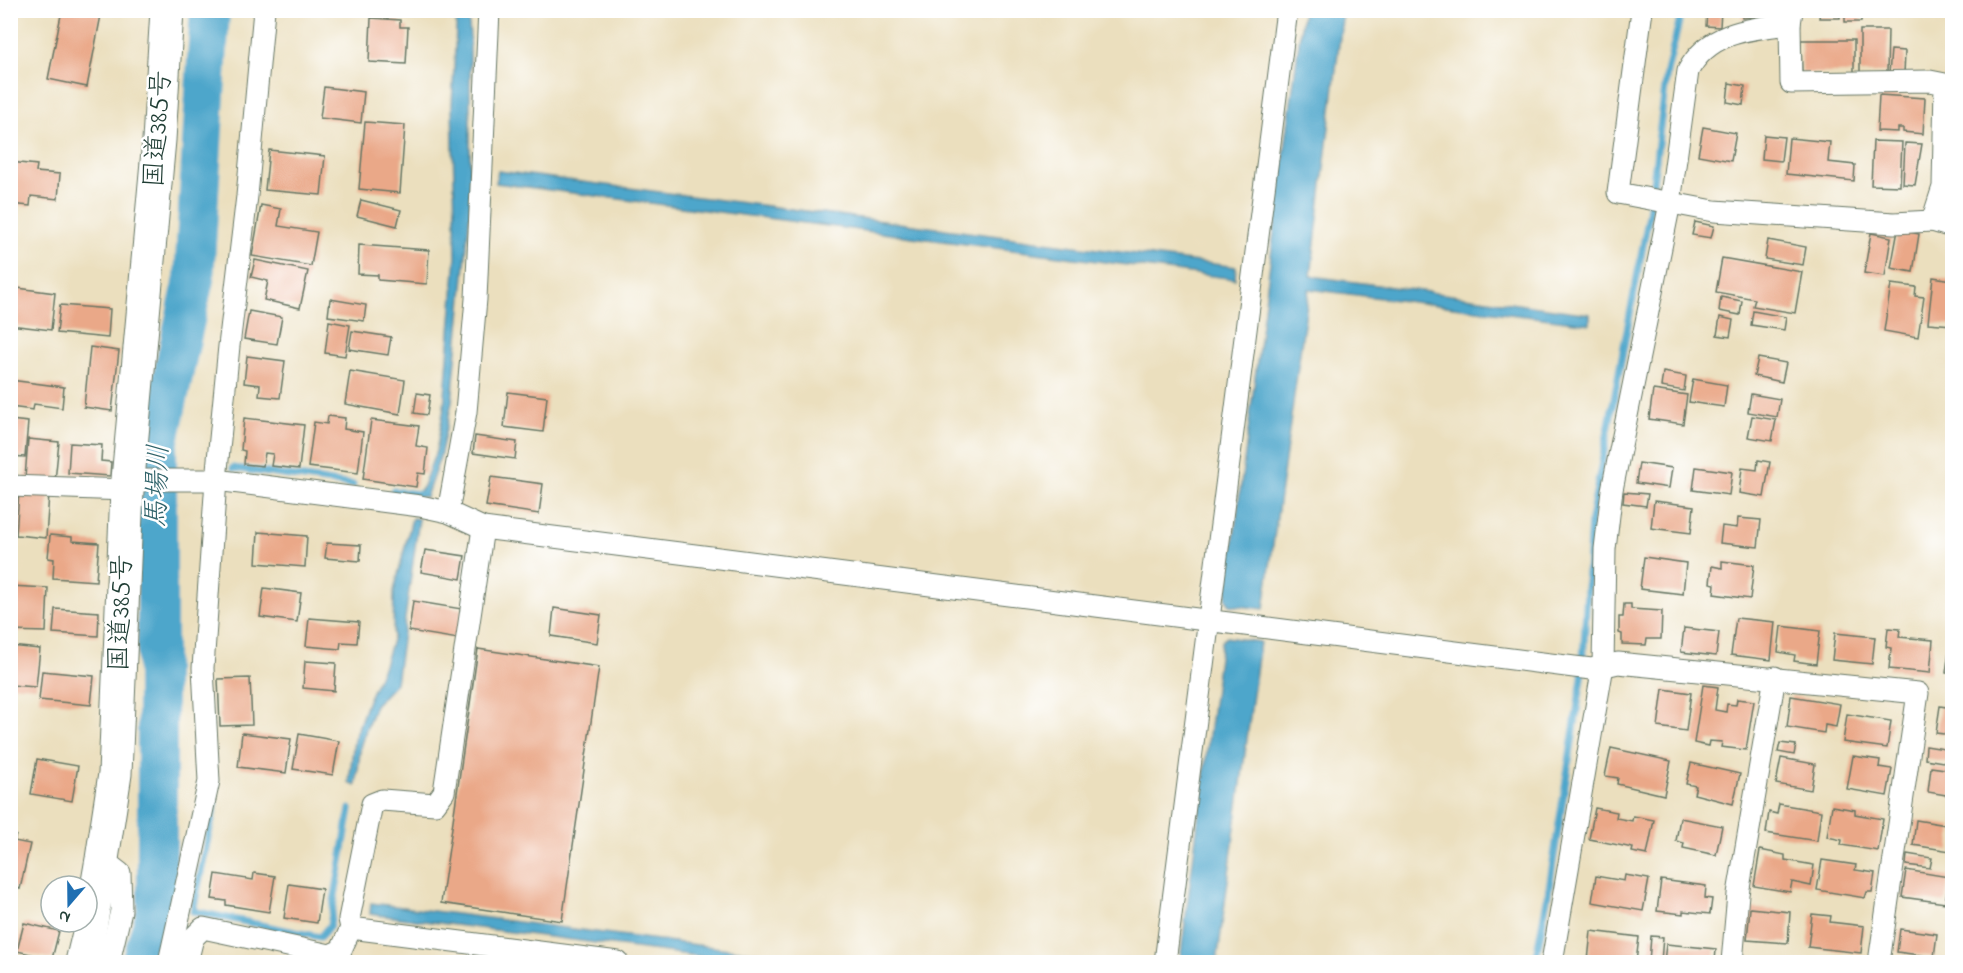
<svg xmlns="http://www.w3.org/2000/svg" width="1963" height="973" font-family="'Indie Flower','Klee One',sans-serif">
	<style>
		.water { fill: #4ea6cb; stroke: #367280; stroke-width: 1.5 }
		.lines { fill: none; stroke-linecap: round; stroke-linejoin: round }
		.stream { stroke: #4ea6cb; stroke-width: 7 }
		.river { stroke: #4ea6cb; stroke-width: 40 }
		.building { fill: #eaa888 }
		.street-casing { stroke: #667664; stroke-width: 23 }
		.highway-casing { stroke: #667664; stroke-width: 35 }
		.street { stroke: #fff; stroke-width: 21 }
		.highway { stroke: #fff; stroke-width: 33 }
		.labels { text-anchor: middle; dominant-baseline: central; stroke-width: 5; stroke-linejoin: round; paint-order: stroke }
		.street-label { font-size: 27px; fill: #1f3d34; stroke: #fff }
		.water-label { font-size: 28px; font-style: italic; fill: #2f6269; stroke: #fff }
	</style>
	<rect width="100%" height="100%" fill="#fff"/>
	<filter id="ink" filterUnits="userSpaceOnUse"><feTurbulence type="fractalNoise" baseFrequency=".0167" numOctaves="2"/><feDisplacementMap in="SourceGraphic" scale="12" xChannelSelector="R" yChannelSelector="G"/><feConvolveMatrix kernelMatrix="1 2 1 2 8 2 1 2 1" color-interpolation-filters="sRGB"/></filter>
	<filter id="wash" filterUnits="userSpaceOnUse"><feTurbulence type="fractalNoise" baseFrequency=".008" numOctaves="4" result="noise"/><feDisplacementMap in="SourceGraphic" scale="24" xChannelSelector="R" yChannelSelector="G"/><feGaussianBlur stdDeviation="1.35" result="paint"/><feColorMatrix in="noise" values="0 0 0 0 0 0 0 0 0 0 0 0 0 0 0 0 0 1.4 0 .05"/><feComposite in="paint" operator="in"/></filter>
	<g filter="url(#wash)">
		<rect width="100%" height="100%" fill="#ebdfbe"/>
		<g class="water">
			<polygon points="457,11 468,11 470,38 470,212 452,402 440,457 426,497 417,496 423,486 436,451 444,408 456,257 452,105"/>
			<polygon points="1303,11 1343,11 1311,276 1590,314 1590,324 1309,289 1264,609 1230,605 1226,599"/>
			<polygon points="498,171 1236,267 1235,279 496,183"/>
			<polygon points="412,518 419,519 396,683 375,705 361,744 356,786 349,783 354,740 368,700 384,665 393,637 394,591"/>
			<polygon points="1226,637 1260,642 1217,962 1180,962 1221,642"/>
			<polygon points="371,903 830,962 744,962 370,914"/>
		</g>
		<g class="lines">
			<g class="stream">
				<polyline points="233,468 353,485"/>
				<polyline points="393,491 418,494"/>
				<polyline points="215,804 193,911 320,937 330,925 350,809"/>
				<polyline points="1535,962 1548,894 1582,678 1591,520 1649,214 1667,72 1682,10"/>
			</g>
			<polyline class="river" points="141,962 157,911 157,449 194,279 210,10"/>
		</g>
		<g id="blocks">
			<g class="building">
				<polygon points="62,10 102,10 87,87 48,79"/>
				<polygon points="1707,10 1721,10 1720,27 1706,26"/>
				<polygon points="1741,10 1772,10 1772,16 1742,18"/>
				<polygon points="1820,10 1840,10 1840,18 1819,18"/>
				<rect x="1845" y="10" width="16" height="12"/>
				<polygon points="371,18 400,20 400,27 408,27 406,64 369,62"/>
				<polygon points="1860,30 1888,30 1887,73 1860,73"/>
				<polygon points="1801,40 1854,40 1854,73 1802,73"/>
				<polygon points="1891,50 1905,51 1904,74 1889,73"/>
				<polygon points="1729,83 1745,86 1743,105 1727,102"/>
				<polygon points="324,87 364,92 361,123 320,118"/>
				<polygon points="1879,95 1925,98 1923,134 1903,132 1903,128 1898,128 1898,132 1877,131"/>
				<polygon points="365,122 405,125 400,193 359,189"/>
				<polygon points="1703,127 1736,133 1731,161 1698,155"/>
				<polygon points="1764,135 1784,137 1781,161 1762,159"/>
				<polygon points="1789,138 1830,142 1828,162 1855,165 1854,181 1786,174"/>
				<polygon points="1873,141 1902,142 1900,186 1871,185"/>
				<polygon points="1905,143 1922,144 1915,185 1903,184"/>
				<polygon points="269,150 325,156 321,195 265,190"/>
				<polygon points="10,162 37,165 36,172 60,174 58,199 31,196 30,206 10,204"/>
				<polygon points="361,200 401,210 397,226 357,216"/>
				<polygon points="261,205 281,209 278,226 317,232 311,266 252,256"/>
				<polygon points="1695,222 1714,226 1711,238 1692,235"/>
				<polygon points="1898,230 1919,234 1913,272 1891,268"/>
				<polygon points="1871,233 1891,237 1885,276 1864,273"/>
				<polygon points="1768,240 1806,247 1803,265 1765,259"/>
				<polygon points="359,245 429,250 427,284 378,280 378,275 358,274"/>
				<polygon points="1722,258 1802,272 1795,313 1753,306 1755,299 1716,292"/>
				<polygon points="255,260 308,271 300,308 264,300 268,281 251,277"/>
				<polygon points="1933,277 1952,280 1952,325 1928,323"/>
				<polygon points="1891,284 1916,287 1915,296 1924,297 1918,337 1884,331"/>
				<polygon points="10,287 55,293 51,330 10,325"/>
				<polygon points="1721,297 1742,301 1740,315 1719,311"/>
				<polygon points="330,299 366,305 364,321 328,316"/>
				<polygon points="60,305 110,309 108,338 57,333"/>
				<polygon points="249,311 282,317 277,344 244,339"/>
				<polygon points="1753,311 1786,317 1784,330 1751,325"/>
				<polygon points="1720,317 1733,320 1730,337 1717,335"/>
				<polygon points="329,321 350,325 345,356 325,353"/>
				<polygon points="352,331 391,337 388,355 349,349"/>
				<polygon points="90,347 119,351 112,411 84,407"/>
				<polygon points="247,356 285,361 280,398 259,396 260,385 244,383"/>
				<polygon points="1758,358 1786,363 1782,382 1754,376"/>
				<polygon points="350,371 405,380 400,414 345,404"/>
				<polygon points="1663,372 1686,376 1684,391 1661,387"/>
				<polygon points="1693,379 1727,385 1724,407 1689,402"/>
				<polygon points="10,380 64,387 62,408 34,404 33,410 10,407"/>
				<polygon points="1653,390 1687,395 1683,424 1649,419"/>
				<polygon points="508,392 547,397 543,432 504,427"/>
				<polygon points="417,393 430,395 427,415 414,413"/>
				<polygon points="1751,394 1780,399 1777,417 1748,412"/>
				<polygon points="328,416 345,418 344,429 363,432 358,473 308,467 314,422 327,424"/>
				<polygon points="1752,416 1776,420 1772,441 1748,437"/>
				<polygon points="244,418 304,425 299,469 271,466 273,454 265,453 263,466 244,464 245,451 241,450"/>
				<polygon points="10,420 28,422 25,457 10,456"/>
				<polygon points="371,420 419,426 416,446 428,448 425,474 418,473 416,487 363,479"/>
				<polygon points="475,436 517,442 515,459 473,453"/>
				<polygon points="28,439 59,442 55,481 25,478"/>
				<polygon points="70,443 102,445 101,461 111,462 110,476 68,473"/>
				<polygon points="1758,460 1770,462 1764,497 1739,493 1742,468 1757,470"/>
				<polygon points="1639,463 1672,468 1669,488 1636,483"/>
				<polygon points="1696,467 1732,472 1729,495 1693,490"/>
				<polygon points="491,477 543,484 539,514 486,506"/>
				<polygon points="19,492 49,494 46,538 16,535"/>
				<polygon points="1624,492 1648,494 1646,506 1623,503"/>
				<polygon points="1654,501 1694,506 1691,533 1651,528"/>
				<polygon points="1738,518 1761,520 1758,547 1720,543 1722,526 1737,528"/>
				<polygon points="258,532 307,536 305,567 256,563"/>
				<polygon points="50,535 72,537 72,541 99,543 96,581 53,578 54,559 48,558"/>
				<polygon points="327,543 361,545 360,561 325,558"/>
				<polygon points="425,550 465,556 461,579 421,572"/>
				<polygon points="1644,557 1686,563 1683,594 1640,589"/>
				<polygon points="1722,561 1754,565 1750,599 1714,594 1715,584 1710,583 1712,566 1722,568"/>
				<polygon points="10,586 48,588 46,632 10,631"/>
				<polygon points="264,588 301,593 297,622 260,617"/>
				<polygon points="413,601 462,609 458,639 409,631"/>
				<polygon points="1624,604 1631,604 1631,609 1662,611 1661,639 1647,639 1646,645 1622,644 1622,634 1619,633 1619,617 1623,617"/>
				<polygon points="554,608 601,615 597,643 551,636"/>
				<polygon points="55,609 99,612 98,636 53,633"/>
				<polygon points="309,618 359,622 357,643 341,642 340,649 306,646"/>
				<polygon points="1736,618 1775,622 1771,660 1731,655"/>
				<polygon points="1781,626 1820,631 1816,664 1794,661 1795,655 1778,652"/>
				<polygon points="1684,628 1719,632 1716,656 1681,652"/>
				<polygon points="1888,628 1900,629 1899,637 1933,640 1930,673 1889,669 1891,648 1886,647"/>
				<polygon points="1835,633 1875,637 1872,664 1832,660"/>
				<polygon points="1951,637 1952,637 1952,674 1946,673"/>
				<polygon points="10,646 40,649 36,687 10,685"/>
				<polygon points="478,649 599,667 562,921 441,903"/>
				<polygon points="305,661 336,663 334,691 303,688"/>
				<polygon points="42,671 94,676 91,705 39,700"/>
				<polygon points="250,678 252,725 220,726 218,679"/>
				<polygon points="1703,685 1718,687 1715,710 1726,712 1727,704 1736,705 1737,699 1754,701 1746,750 1721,747 1722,742 1709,741 1708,746 1694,743"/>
				<polygon points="1663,689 1691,693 1686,731 1658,727"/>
				<polygon points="1791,696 1840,704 1836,727 1825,725 1824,733 1787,727"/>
				<polygon points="1940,706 1952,708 1952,735 1936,733"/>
				<polygon points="1847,714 1891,721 1887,748 1843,742"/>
				<polygon points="242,733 291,739 286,773 238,767"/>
				<polygon points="299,734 339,741 333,775 293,769"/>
				<polygon points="1780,743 1796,745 1794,755 1778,752"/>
				<polygon points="1926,746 1951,750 1949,763 1925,759"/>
				<polygon points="1611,748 1671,761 1664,795 1617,784 1618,778 1605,776"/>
				<polygon points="1853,756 1880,760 1879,767 1892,769 1887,796 1847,789"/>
				<polygon points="1781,758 1815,764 1811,790 1776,784"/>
				<polygon points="37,759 78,766 72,801 31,794"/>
				<polygon points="1691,763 1740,774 1733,804 1694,794 1696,786 1686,784"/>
				<polygon points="1931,767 1952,770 1952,796 1928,792"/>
				<polygon points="1779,804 1821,811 1817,841 1766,833 1769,812 1777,814"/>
				<polygon points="1832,806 1855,810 1855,814 1883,819 1878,851 1841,845 1842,840 1827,837"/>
				<polygon points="1595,808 1617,812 1616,818 1632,821 1633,816 1654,820 1647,855 1632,852 1633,848 1589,839"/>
				<polygon points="1680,818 1722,826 1716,855 1683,848 1684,843 1676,841"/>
				<polygon points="1916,820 1952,826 1950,851 1913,845"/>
				<polygon points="10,834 16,835 14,841 30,844 20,889 10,887"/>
				<polygon points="1760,850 1785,855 1785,860 1814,865 1811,886 1792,882 1790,892 1754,886"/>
				<polygon points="1907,854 1932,858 1930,868 1906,865"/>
				<polygon points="1822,860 1856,865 1855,870 1875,873 1872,892 1867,892 1865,898 1817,890"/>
				<polygon points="1906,870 1949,877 1945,903 1902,897"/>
				<polygon points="254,873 275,876 269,912 226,905 226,901 212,899 216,874 253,880"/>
				<polygon points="1625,875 1649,879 1643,911 1592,902 1596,876 1624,881"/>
				<polygon points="1661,880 1706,886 1705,898 1712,899 1710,914 1683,911 1683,914 1657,911"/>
				<polygon points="289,884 322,889 317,923 284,918"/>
				<polygon points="1750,908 1790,912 1788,943 1747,940"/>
				<polygon points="1812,914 1831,916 1830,922 1864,926 1861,953 1808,947"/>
				<polygon points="24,923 59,931 52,959 17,951"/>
				<polygon points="1900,929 1937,934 1934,957 1897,952"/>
				<polygon points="1591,931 1639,937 1636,962 1588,961"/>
				<polygon points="1651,936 1663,937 1661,962 1649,962"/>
				<polygon points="1666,944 1716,949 1715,962 1664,962"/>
			</g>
		</g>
	</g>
	<g filter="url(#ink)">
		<use href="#blocks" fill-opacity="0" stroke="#667664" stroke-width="1.5"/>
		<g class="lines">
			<defs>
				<g id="street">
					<polyline points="1642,10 1618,193 1714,211 1894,223 1932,221 1952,227"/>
					<polyline points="1792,11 1790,24 1791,83 1930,81 1945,84 1943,187 1932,221"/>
					<polyline points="10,486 127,490 142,480 216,480 420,506 448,512 483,528 1574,667 1592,669 1618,663 1918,693 1879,962"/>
					<polyline points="448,512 466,412 476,299 489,10"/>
					<polyline points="483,528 444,792 435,804 382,800 372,804 349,919 351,928 618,962"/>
					<polyline points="102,859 120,873 121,911 109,962"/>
					<polyline points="169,962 209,781 203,668 216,480 229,346 247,196 264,10"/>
					<polyline points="187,962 193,938 203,928 330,955 341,950 351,928"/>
					<polyline points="1165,962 1287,10"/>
					<path d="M 1552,962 L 1603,666 L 1605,549 L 1612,490 L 1670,203 L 1688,71 C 1709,31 1750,29 1790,24"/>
					<polyline points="1732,962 1738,894 1775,677"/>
				</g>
				<polyline id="highway" points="82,962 89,933 102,859 115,774 127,490 159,140 167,10"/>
			</defs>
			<use href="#street" class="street-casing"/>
			<use href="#highway" class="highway-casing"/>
			<use href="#street" class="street"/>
			<use href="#highway" class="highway"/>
		</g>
	</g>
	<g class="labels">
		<g class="street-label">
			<text transform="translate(159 129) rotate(-86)">国道385号</text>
			<text transform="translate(122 613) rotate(-88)">国道385号</text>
		</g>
		<g class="water-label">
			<text transform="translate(159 486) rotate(-88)">馬場川</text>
		</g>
	</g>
	<rect width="1963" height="973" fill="none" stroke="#fff" stroke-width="36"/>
	<g transform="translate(69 904) rotate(200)"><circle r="28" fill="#ffffff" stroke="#a5b1ae" stroke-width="1.5"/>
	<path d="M0-4.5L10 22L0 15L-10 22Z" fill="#1f6fb2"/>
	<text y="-9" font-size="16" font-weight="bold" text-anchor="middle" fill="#1f3d34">N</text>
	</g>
</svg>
